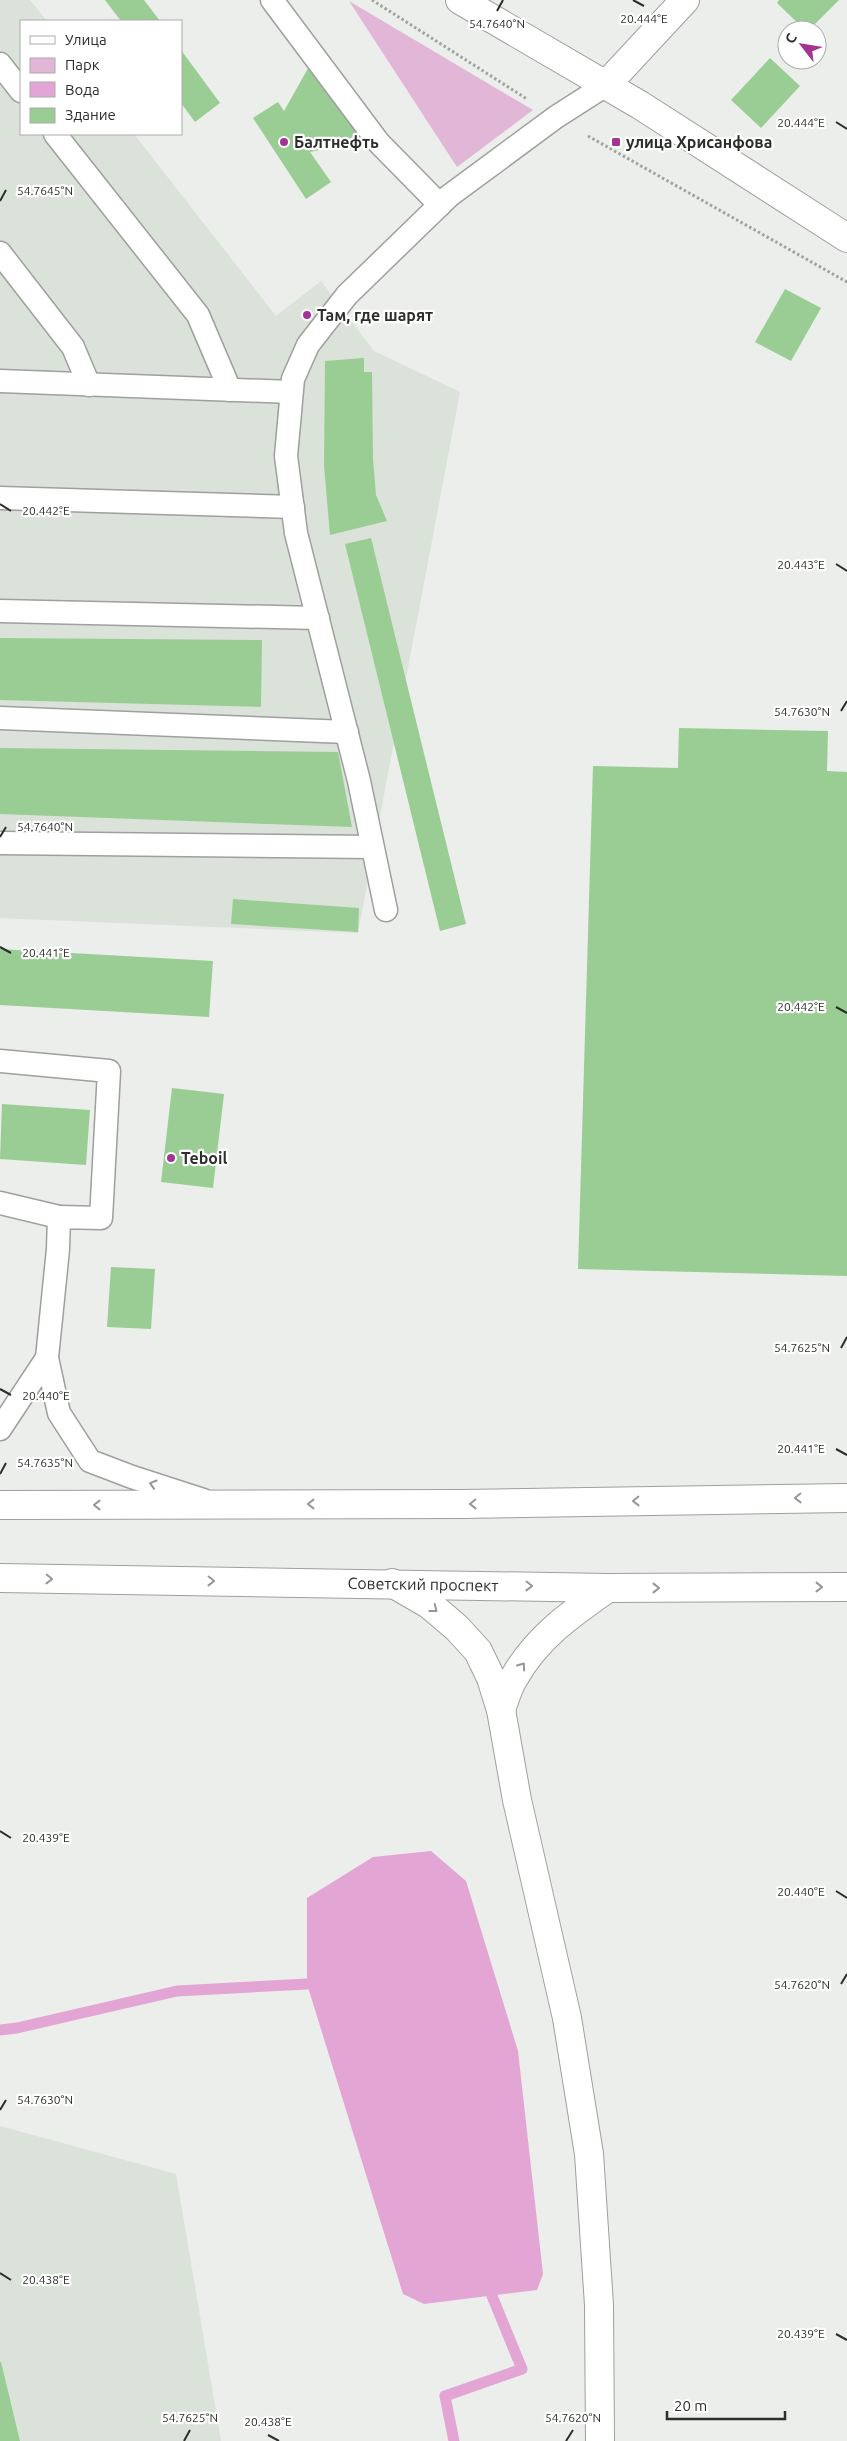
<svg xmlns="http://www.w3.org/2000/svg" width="847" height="2441" font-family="Ubuntu,sans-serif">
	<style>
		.built { fill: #dae2d9 }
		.green { fill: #e2b6d6 }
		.water { fill: #e3a5d4 }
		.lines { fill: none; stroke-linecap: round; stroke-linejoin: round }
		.stream { stroke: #e3a5d4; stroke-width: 11 }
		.building { fill: #9acd94 }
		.lane-casing { stroke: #9da09d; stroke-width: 25 }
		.street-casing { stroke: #9da09d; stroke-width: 30 }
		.secondary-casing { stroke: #9da09d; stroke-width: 30 }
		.primary-casing { stroke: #9da09d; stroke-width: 30 }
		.path { stroke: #a0a29f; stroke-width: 3; stroke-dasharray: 2.5 2.5; stroke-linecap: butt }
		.lane { stroke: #fff; stroke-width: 22 }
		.street { stroke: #fff; stroke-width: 28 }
		.secondary { stroke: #fff; stroke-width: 28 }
		.primary { stroke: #fff; stroke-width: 28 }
		.oneway { stroke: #969696 }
		.ticks { fill: none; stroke: #2d2e2c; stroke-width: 2 }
		.poi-dot { fill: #a43491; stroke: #fff; stroke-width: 2 }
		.labels { text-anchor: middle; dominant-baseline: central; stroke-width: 4.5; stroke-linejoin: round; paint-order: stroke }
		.poi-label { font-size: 16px; font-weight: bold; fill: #2d2e2c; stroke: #fff; text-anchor: start }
		.street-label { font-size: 16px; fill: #2d2e2c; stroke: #fff }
		.ticks-label { font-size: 12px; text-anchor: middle; fill: #2d2e2c; stroke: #fff; stroke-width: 4.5; stroke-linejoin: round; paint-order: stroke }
	</style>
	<rect width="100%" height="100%" fill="#ebeeeb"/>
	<g class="built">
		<polygon points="0,0 30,0 47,21 21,21 21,134 134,134 276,316 321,281 374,351 460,392 358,933 0,918"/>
		<polygon points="0,2126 176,2174 221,2441 0,2441"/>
	</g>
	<polygon class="green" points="349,1 533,110 457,167"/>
	<polygon class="water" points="431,1851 466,1881 518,2051 543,2274 537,2290 424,2304 403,2294 307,1984 307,1898 373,1857"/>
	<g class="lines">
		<g class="stream">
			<polyline points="0,2030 17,2028 177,1991 307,1984"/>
			<polyline points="454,2441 445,2396 522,2369 492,2296"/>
		</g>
	</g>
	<g class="building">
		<polygon points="105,0 144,0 160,21 121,21"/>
		<polygon points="779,0 839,0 809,30 805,30 777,3"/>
		<polygon points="320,47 380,137 310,152 331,182 306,199 253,118 278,102 284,111"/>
		<polygon points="181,50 220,103 195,122 181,103"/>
		<polygon points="770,58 800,86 761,128 731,100"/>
		<polygon points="785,289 821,308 791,361 755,342"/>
		<polygon points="364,358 364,372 372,372 373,459 376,495 387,521 330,535 324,466 325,361"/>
		<polygon points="371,538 466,924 440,931 345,544"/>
		<polygon points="0,638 262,640 261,707 0,700"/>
		<polygon points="679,728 828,731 827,771 847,772 847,1276 578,1269 593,766 678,768"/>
		<polygon points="0,748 338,752 352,827 0,814"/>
		<polygon points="233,899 359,908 358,932 231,924"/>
		<polygon points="0,949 213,961 209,1017 0,1005"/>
		<polygon points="172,1088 224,1094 213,1188 161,1182"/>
		<polygon points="2,1104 90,1110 86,1165 0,1159"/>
		<polygon points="111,1267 155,1269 151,1329 107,1327"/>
		<polygon points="0,2362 1,2362 20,2441 0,2441"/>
	</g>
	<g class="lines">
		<defs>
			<g id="lane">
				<polyline points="272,0 379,143 440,205"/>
				<polyline points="0,64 21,91"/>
				<polyline points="55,134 198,315 230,390"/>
				<polyline points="0,253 73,347 89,385"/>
				<polyline points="0,381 291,392"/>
				<polyline points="0,498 293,507"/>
				<polyline points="0,611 318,618"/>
				<polyline points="0,718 347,732"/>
				<polyline points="0,843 371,847"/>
				<polyline points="386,910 359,781 296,533 286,456 293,379 308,345 347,295 449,196 556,117 606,85"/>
				<polyline points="0,1061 109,1071 101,1218 59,1217 58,1249 47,1358 59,1413 90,1461 132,1477 203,1500"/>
				<polyline points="0,1203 59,1217"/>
				<polyline points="0,1429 47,1358"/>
			</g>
			<polyline id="street" points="606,85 685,0"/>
			<g id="secondary">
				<polyline points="460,0 640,105 847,238"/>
				<polyline points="392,1583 430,1605 457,1628 478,1651 491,1678 501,1710 517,1800 567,2018 589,2154 599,2305 600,2441"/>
				<path d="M 501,1710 C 505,1699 508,1687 514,1678 C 536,1638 572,1613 608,1588"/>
			</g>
			<g id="primary">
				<polyline points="0,1505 463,1504 847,1498"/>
				<polyline points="0,1578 608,1588 847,1587"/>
			</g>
		</defs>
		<use href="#lane" class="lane-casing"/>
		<use href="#street" class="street-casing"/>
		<use href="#secondary" class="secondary-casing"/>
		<use href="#primary" class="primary-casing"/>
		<g class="path">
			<polyline points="372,0 527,99"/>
			<polyline points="588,136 847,282"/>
		</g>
		<use href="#lane" class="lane"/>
		<use href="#street" class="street"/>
		<use href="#secondary" class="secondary"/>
		<use href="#primary" class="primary"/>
	</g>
	<defs><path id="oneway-chevron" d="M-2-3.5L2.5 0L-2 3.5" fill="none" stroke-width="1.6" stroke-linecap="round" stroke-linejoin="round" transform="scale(1.25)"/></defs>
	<g class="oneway">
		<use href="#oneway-chevron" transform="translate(153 1484) rotate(-163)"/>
		<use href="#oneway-chevron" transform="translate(798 1498) rotate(179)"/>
		<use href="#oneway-chevron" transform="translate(636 1501) rotate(179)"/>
		<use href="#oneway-chevron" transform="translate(311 1504) rotate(-180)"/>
		<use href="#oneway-chevron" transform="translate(473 1504) rotate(179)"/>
		<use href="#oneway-chevron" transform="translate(97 1505) rotate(180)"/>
		<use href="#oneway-chevron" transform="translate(49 1579) rotate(1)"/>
		<use href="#oneway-chevron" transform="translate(211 1581) rotate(1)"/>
		<use href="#oneway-chevron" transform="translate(529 1586) rotate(1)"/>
		<use href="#oneway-chevron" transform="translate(819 1587)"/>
		<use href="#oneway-chevron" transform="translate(656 1588)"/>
		<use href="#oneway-chevron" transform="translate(434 1609) rotate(38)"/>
		<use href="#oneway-chevron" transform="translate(522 1666) rotate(-55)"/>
	</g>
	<path class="ticks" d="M 633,0 L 644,6M 497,11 L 503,0M 836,122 L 847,129M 0,201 L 6,190M 0,504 L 11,511M 836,564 L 847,571M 841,711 L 847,701M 0,837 L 6,827M 0,947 L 11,953M 836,1007 L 847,1013M 841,1348 L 847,1337M 0,1389 L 11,1395M 836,1449 L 847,1455M 0,1474 L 6,1463M 0,1831 L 11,1838M 836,1891 L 847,1898M 841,1984 L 847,1974M 0,2110 L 6,2100M 0,2273 L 11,2280M 836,2334 L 847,2340M 268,2435 L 279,2441M 184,2441 L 190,2430M 566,2441 L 573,2430"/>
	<g class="poi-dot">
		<circle cx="284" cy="142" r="5"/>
		<rect x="611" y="137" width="10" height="10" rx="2.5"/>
		<circle cx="307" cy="315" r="5"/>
		<circle cx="171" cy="1158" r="5"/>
	</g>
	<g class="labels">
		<g class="poi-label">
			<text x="294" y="142">Балтнефть</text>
			<text x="626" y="142">улица Хрисанфова</text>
			<text x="317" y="315">Там, где шарят</text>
			<text x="181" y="1158">Teboil</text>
		</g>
		<g class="street-label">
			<text transform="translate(423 1584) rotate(1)">Советский проспект</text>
		</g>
	</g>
	<g class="ticks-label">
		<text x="644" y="23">20.444°E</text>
		<text x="497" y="28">54.7640°N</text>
		<text x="801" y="127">20.444°E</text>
		<text x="45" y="195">54.7645°N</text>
		<text x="46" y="515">20.442°E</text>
		<text x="801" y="569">20.443°E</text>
		<text x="802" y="716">54.7630°N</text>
		<text x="45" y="831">54.7640°N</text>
		<text x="46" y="957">20.441°E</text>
		<text x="801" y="1011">20.442°E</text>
		<text x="802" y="1352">54.7625°N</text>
		<text x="46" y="1400">20.440°E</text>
		<text x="801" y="1453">20.441°E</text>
		<text x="45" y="1467">54.7635°N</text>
		<text x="46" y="1842">20.439°E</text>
		<text x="801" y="1896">20.440°E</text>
		<text x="802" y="1989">54.7620°N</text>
		<text x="45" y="2104">54.7630°N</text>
		<text x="46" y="2284">20.438°E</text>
		<text x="801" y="2338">20.439°E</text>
		<text x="190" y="2422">54.7625°N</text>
		<text x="573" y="2422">54.7620°N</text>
		<text x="268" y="2426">20.438°E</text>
	</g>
	<rect x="20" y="20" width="162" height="115" fill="#ffffff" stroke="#ababab"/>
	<rect x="30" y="36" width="25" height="8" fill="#ffffff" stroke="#ababab"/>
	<text x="65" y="45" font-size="15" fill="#2d2e2c">Улица</text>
	<rect x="30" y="58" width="25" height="15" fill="#e2b6d6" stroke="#ababab"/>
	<text x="65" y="70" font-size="15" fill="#2d2e2c">Парк</text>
	<rect x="30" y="82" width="25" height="15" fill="#e3a5d4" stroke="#ababab"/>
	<text x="65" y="95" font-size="15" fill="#2d2e2c">Вода</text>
	<rect x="30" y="108" width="25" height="15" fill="#9acd94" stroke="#ababab"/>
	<text x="65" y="120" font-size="15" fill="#2d2e2c">Здание</text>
	<g transform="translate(802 45) rotate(301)"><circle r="24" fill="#ffffff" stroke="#ababab"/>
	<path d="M0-4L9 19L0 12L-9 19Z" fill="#a43491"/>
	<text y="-8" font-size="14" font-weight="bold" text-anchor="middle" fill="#2d2e2c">С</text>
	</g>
	<path d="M667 2411v8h118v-8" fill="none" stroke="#2d2e2c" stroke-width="2.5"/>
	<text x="674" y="2411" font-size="15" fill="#2d2e2c" stroke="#ffffff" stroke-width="4" paint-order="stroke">20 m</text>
</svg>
